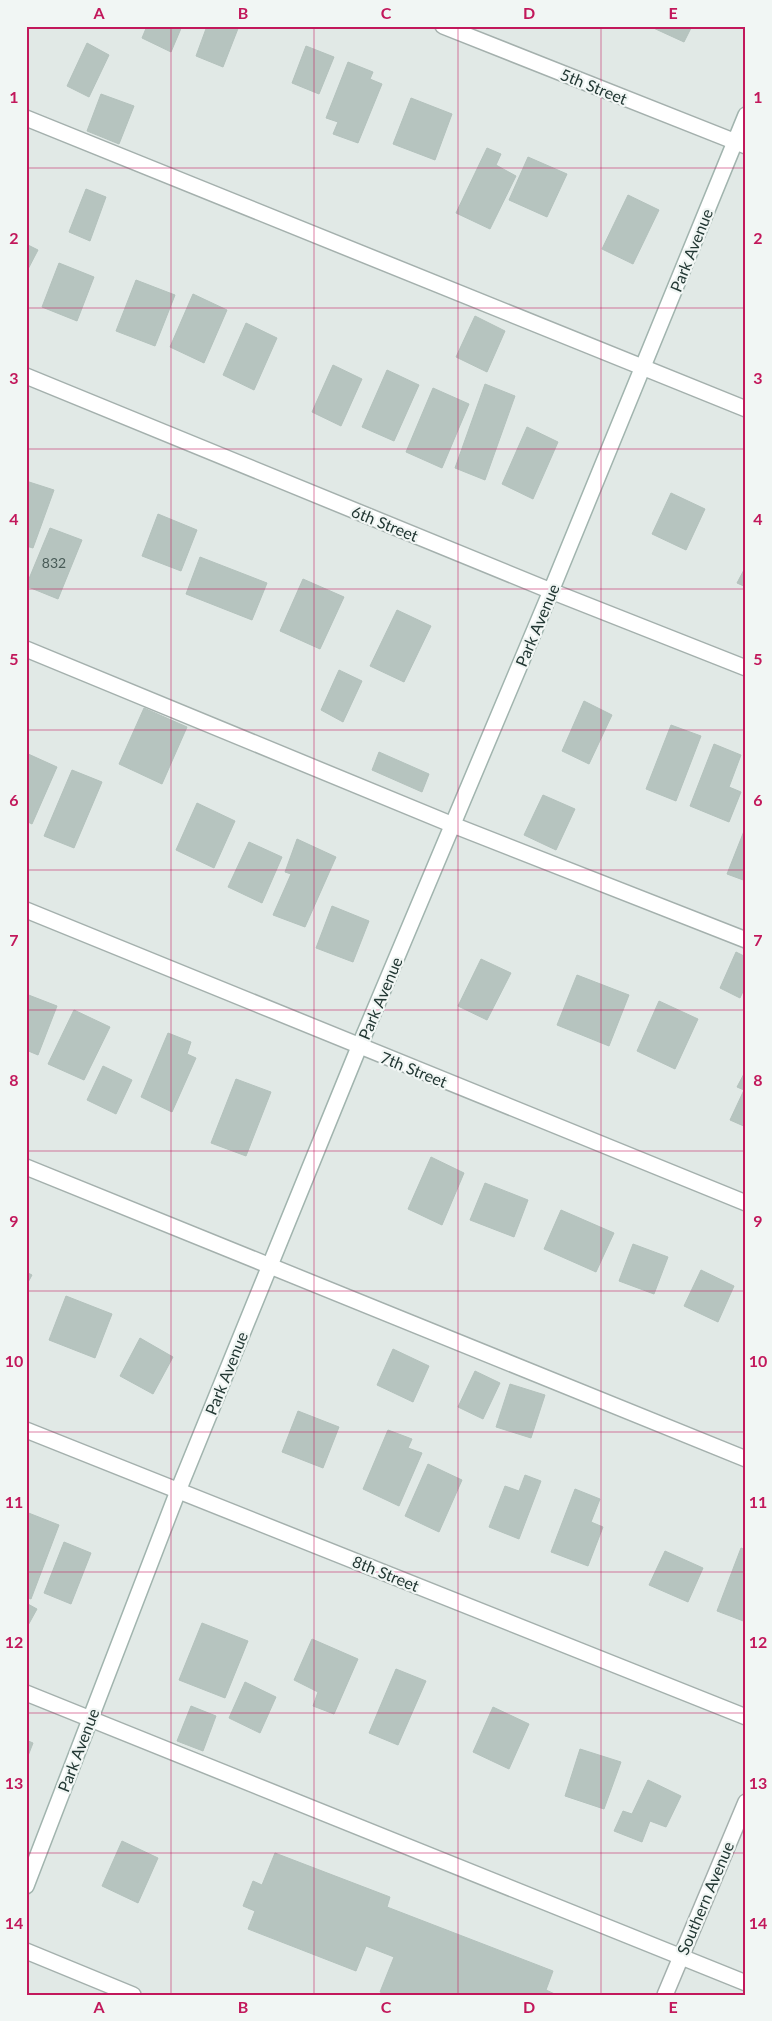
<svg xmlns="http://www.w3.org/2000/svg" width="772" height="2021" font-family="Lato,sans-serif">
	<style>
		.building { fill: #b6c4bf; stroke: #b4c2bd }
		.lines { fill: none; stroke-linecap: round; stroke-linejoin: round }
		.lane-casing { stroke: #a4b0ad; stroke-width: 18 }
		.street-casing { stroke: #a4b0ad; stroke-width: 18 }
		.secondary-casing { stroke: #a1b4ae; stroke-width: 18 }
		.lane { stroke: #fff; stroke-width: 15 }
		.street { stroke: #fff; stroke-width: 15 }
		.secondary { stroke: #fff; stroke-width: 15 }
		.grid { fill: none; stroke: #c2185b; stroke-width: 1; stroke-opacity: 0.55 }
		.labels { text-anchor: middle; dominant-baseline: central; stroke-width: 4.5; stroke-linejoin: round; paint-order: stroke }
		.number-label { font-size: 14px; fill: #485b57 }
		.street-label { font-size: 16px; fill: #233834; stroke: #f1f6f4 }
		.neatline { fill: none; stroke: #c2185b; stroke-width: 2 }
		.grid-label { font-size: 16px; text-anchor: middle; font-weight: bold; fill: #c2185b }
	</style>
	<rect width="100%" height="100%" fill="#e1e9e6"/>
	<g class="building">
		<polygon points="147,26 182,26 171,52 142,38"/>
		<polygon points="207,26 239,26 223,67 196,56"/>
		<polygon points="649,26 692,26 684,42"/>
		<polygon points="87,43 109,55 89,97 67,86"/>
		<polygon points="306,46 334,57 319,94 292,83"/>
		<polygon points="348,62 373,72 370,79 382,84 358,143 333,134 338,122 326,118"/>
		<polygon points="101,94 134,106 119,144 87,131"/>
		<polygon points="411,98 452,114 435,160 393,144"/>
		<polygon points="487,148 501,154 496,165 516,176 490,229 456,213"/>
		<polygon points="528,157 567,174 547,217 509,200"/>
		<polygon points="86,189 106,197 90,241 69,232"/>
		<polygon points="628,195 659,210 633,264 602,249"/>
		<polygon points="26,244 38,250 26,273"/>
		<polygon points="59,263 94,277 77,321 42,307"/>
		<polygon points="136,280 175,295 155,346 116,331"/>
		<polygon points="193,294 227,310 204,363 170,347"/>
		<polygon points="475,316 505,331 487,372 456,357"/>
		<polygon points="246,323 277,338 254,390 223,375"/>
		<polygon points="333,365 362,379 341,426 312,412"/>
		<polygon points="387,370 419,385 394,441 362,427"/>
		<polygon points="485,384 515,396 485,480 455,468"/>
		<polygon points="433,388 469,404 442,468 406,452"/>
		<polygon points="527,427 558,442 533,499 502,484"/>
		<polygon points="26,481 54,490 33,548 26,546"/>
		<polygon points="671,493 705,509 686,550 652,534"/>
		<polygon points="158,514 197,530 181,571 142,556"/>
		<polygon points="50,528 82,540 58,599 26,586"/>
		<polygon points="200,557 267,583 252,620 186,594"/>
		<polygon points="746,566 746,587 737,583"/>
		<polygon points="303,579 344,597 320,649 280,631"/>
		<polygon points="397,610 431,626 404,682 370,666"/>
		<polygon points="339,670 362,681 343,722 321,710"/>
		<polygon points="584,701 612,715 589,764 562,751"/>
		<polygon points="144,708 187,727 162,784 119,764"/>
		<polygon points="671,725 701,736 676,801 646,789"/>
		<polygon points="714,744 741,755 729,787 741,792 729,822 690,806"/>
		<polygon points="379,752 429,774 422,792 372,770"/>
		<polygon points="26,753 57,767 32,824 26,821"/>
		<polygon points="72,770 102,782 74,848 44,836"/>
		<polygon points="543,795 575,809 556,850 524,835"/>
		<polygon points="197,803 235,821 214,868 176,850"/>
		<polygon points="746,826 746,881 727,874"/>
		<polygon points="297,839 336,857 305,927 273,915 291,874 285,872"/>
		<polygon points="249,842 282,857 262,903 228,887"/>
		<polygon points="332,906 369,921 353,962 316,948"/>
		<polygon points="736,952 746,957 746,985 740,998 720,988"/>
		<polygon points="481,959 511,973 487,1020 458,1006"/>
		<polygon points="577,975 629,995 609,1046 557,1025"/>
		<polygon points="26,994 57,1006 38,1055 26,1050"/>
		<polygon points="659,1001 698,1019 675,1069 637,1051"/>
		<polygon points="74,1010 110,1027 84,1080 48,1064"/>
		<polygon points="168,1033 191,1042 187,1054 196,1058 172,1112 141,1097"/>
		<polygon points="103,1066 132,1080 116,1114 87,1100"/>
		<polygon points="746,1070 746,1127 730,1120 744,1090 737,1087"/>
		<polygon points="236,1079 271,1092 246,1156 211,1143"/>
		<polygon points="431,1157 464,1173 442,1225 408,1209"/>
		<polygon points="485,1183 528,1200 514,1237 470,1220"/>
		<polygon points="561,1210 614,1233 596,1272 544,1249"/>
		<polygon points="633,1244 668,1257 654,1294 619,1281"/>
		<polygon points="701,1270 734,1286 718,1322 684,1306"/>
		<polygon points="26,1272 32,1275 26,1286"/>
		<polygon points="66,1296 112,1314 95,1358 49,1340"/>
		<polygon points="140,1338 173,1357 153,1394 120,1376"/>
		<polygon points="393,1349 429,1366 413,1402 377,1385"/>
		<polygon points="475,1371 500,1383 483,1419 458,1407"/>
		<polygon points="510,1384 545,1395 531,1438 496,1427"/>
		<polygon points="298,1411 339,1427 323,1468 282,1452"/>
		<polygon points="388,1430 412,1439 408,1448 422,1453 399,1506 363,1489"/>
		<polygon points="428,1464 462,1480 439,1532 405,1516"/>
		<polygon points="525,1475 541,1481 519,1539 489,1527 505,1486 519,1491"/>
		<polygon points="575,1489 600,1499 591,1522 603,1527 588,1566 551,1552"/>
		<polygon points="26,1512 59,1525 31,1599 26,1597"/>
		<polygon points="64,1542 91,1553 71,1604 44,1593"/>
		<polygon points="741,1548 746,1550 746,1622 717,1611"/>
		<polygon points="665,1551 703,1568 688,1602 649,1585"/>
		<polygon points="26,1603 37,1609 26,1629"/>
		<polygon points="202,1623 248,1641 225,1698 179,1680"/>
		<polygon points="312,1639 358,1659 334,1714 313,1706 318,1692 294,1680"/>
		<polygon points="396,1669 426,1681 398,1745 369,1733"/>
		<polygon points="245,1682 276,1697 260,1733 229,1718"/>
		<polygon points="191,1706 216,1716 203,1751 177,1741"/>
		<polygon points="493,1707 529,1724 509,1769 473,1752"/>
		<polygon points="26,1740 33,1743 26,1761"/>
		<polygon points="580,1749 621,1762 604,1809 565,1796"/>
		<polygon points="648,1780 681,1796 666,1827 650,1821 642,1842 614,1831 623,1811 632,1814"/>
		<polygon points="122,1841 158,1858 138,1903 102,1886"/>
		<polygon points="275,1853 390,1897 387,1907 553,1971 546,1990 557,1995 388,1995 380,1992 394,1957 366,1946 356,1971 248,1929 255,1911 243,1906 253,1881 262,1885"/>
	</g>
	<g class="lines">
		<defs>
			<g id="lane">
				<polyline points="26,118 746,409"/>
				<polyline points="26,649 453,825 746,940"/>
				<polyline points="26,1167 746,1459"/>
				<polyline points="26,1693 746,1983"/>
			</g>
			<g id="street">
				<polyline points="443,26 746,146"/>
				<polyline points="26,376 551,591 746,668"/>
				<polyline points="26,910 746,1203"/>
				<polyline points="26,1430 746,1717"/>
				<polyline points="26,1951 133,1995"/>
				<polyline points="665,1995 746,1802"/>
			</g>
			<polyline id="secondary" points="26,1886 178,1491 359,1047 551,591 746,115"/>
		</defs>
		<use href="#lane" class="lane-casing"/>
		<use href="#street" class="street-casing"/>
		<use href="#secondary" class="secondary-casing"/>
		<use href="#lane" class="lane"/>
		<use href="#street" class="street"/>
		<use href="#secondary" class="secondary"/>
	</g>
	<path class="grid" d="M 171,26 L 171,1995M 314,26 L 314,1995M 458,26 L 458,1995M 601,26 L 601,1995M 26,168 L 746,168M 26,308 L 746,308M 26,449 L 746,449M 26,589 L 746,589M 26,730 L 746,730M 26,870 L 746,870M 26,1010 L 746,1010M 26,1151 L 746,1151M 26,1291 L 746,1291M 26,1432 L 746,1432M 26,1572 L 746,1572M 26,1713 L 746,1713M 26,1853 L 746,1853"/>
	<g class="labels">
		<g class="number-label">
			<text x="54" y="562">832</text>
		</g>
		<g class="street-label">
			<text transform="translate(594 86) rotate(22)">5th Street</text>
			<text transform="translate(691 250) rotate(-68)">Park Avenue</text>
			<text transform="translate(385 523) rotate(22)">6th Street</text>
			<text transform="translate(537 625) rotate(-67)">Park Avenue</text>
			<text transform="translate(380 998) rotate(-67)">Park Avenue</text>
			<text transform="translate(414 1069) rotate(22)">7th Street</text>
			<text transform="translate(226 1373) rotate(-68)">Park Avenue</text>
			<text transform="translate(386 1573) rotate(22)">8th Street</text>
			<text transform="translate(78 1750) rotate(-69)">Park Avenue</text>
			<text transform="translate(705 1898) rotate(-67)">Southern Avenue</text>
		</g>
	</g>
	<rect width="772" height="2021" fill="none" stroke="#f1f6f4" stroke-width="55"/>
	<rect x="28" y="28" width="716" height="1966" class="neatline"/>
	<g class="grid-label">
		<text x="99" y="19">A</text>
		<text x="243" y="19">B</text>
		<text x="386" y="19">C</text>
		<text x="529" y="19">D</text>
		<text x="673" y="19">E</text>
		<text x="14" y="103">1</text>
		<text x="758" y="103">1</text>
		<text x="14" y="244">2</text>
		<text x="758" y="244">2</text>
		<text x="14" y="384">3</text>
		<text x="758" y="384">3</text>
		<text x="14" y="525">4</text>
		<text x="758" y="525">4</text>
		<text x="14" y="665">5</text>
		<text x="758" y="665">5</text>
		<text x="14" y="806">6</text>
		<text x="758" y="806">6</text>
		<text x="14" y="946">7</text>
		<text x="758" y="946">7</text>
		<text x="14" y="1086">8</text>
		<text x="758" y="1086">8</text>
		<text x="14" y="1227">9</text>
		<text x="758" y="1227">9</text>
		<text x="14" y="1367">10</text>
		<text x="758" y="1367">10</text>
		<text x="14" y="1508">11</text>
		<text x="758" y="1508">11</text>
		<text x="14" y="1648">12</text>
		<text x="758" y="1648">12</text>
		<text x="14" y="1789">13</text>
		<text x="758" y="1789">13</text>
		<text x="14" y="1929">14</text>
		<text x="758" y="1929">14</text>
		<text x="99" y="2013">A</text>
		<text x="243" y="2013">B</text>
		<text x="386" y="2013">C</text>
		<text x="529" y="2013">D</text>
		<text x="673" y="2013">E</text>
	</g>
</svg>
